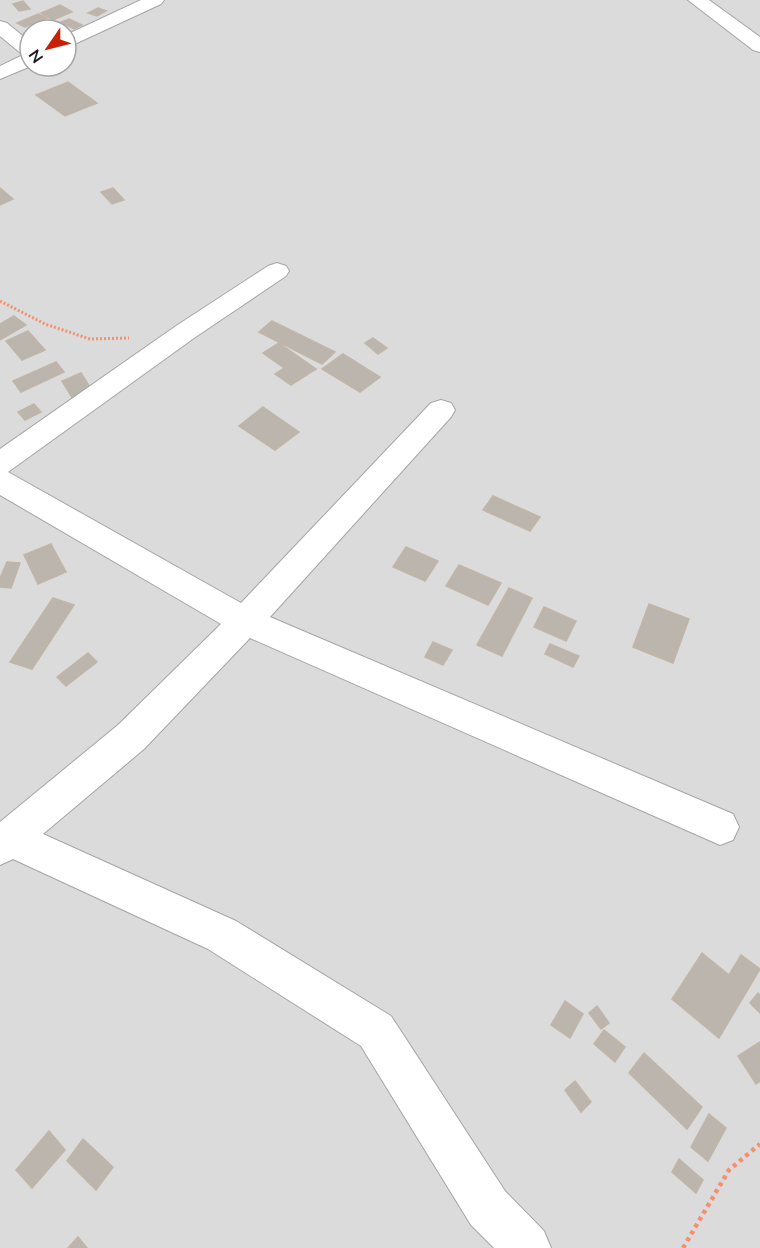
<svg xmlns="http://www.w3.org/2000/svg" width="760" height="1248" font-family="Mulish,sans-serif">
	<style>
		.residential { fill: #dcdbdb; fill-rule: evenodd }
		.building { fill: #bbb5ad; stroke: #c0b5a7; stroke-width: 1.5 }
		.lines { fill: none; stroke-linecap: round; stroke-linejoin: round }
		.minor-casing { stroke: #a5a5a5; stroke-width: 2 }
		.path-far1 { stroke: #f68f6e; stroke-width: 3; stroke-dasharray: 2 2; stroke-linecap: butt }
		.path { stroke: #f68f6e; stroke-width: 4.5; stroke-dasharray: 4 4; stroke-linecap: butt }
		.minor { fill: #fff; fill-rule: evenodd }
	</style>
	<rect width="100%" height="100%" fill="#efece4"/>
	<path class="residential" d="M 0,0 L 760,0 L 760,1248 L 0,1248 ZM 30,30 L 66,30 L 66,66 L 30,66 Z"/>
	<g class="building">
		<polygon points="23,1 30,9 19,11 13,4"/>
		<polygon points="60,5 72,12 53,20 41,13"/>
		<polygon points="98,8 106,11 97,16 88,13"/>
		<polygon points="38,14 47,18 25,27 17,23"/>
		<polygon points="69,19 82,25 74,29 61,22"/>
		<polygon points="68,82 97,103 65,116 36,95"/>
		<polygon points="0,188 13,199 0,205"/>
		<polygon points="113,188 124,200 112,204 101,192"/>
		<polygon points="14,316 26,325 0,340 0,324"/>
		<polygon points="272,321 335,352 322,364 259,332"/>
		<polygon points="28,331 45,350 22,360 6,341"/>
		<polygon points="373,338 387,348 378,354 365,343"/>
		<polygon points="279,343 316,369 291,385 275,374 284,368 263,353"/>
		<polygon points="343,354 380,377 360,392 322,369"/>
		<polygon points="56,362 64,372 21,392 13,381"/>
		<polygon points="81,373 93,392 73,399 62,381"/>
		<polygon points="34,404 41,412 25,420 18,412"/>
		<polygon points="263,407 299,432 275,450 239,426"/>
		<polygon points="493,496 540,517 530,531 483,510"/>
		<polygon points="51,544 66,572 38,584 24,555"/>
		<polygon points="406,547 438,561 425,581 393,567"/>
		<polygon points="7,562 20,563 11,588 0,587 0,578"/>
		<polygon points="459,565 501,583 488,605 446,586"/>
		<polygon points="509,588 532,598 502,656 477,645"/>
		<polygon points="53,598 74,605 32,669 10,662"/>
		<polygon points="649,604 689,619 673,663 633,647"/>
		<polygon points="544,607 576,621 566,641 534,627"/>
		<polygon points="433,642 452,650 443,665 425,657"/>
		<polygon points="550,644 579,656 573,667 545,654"/>
		<polygon points="88,653 97,662 66,686 57,677"/>
		<polygon points="702,953 729,975 741,955 760,969 719,1038 672,999"/>
		<polygon points="758,993 760,995 760,1013 750,1003"/>
		<polygon points="565,1001 583,1014 570,1038 551,1025"/>
		<polygon points="597,1006 609,1023 601,1029 589,1013"/>
		<polygon points="604,1030 625,1047 615,1062 594,1044"/>
		<polygon points="760,1042 760,1081 756,1084 738,1056"/>
		<polygon points="644,1053 702,1107 687,1129 629,1073"/>
		<polygon points="575,1081 591,1102 581,1112 565,1090"/>
		<polygon points="709,1114 726,1128 708,1161 691,1147"/>
		<polygon points="49,1131 65,1150 32,1188 16,1170"/>
		<polygon points="83,1139 113,1167 96,1190 67,1161"/>
		<polygon points="679,1159 703,1180 696,1193 672,1172"/>
		<polygon points="78,1237 87,1248 68,1248"/>
	</g>
	<g class="lines">
		<defs>
			<g id="minor">
				<polygon points="141,0 164,0 161,4 66,48 66,35"/>
				<polygon points="688,0 709,0 760,37 760,52 753,50"/>
				<polygon points="0,21 7,23 30,42 31,66 0,79 0,66 23,55 0,36"/>
				<polygon points="277,263 286,266 289,271 286,276 194,338 8,472 241,603 431,403 441,400 451,403 455,410 451,417 270,617 733,814 739,827 733,840 720,845 250,638 144,749 43,834 236,921 391,1016 505,1191 544,1231 551,1248 494,1248 471,1225 361,1046 208,949 13,859 0,865 0,822 118,725 221,624 0,495 0,449 176,326 268,266"/>
			</g>
		</defs>
		<use href="#minor" class="minor-casing"/>
		<polyline class="path-far1" points="0,301 45,324 90,339 129,338"/>
		<polyline class="path" points="683,1248 729,1170 760,1144"/>
		<use href="#minor" class="minor"/>
	</g>
	<g transform="translate(48 48) rotate(235)"><circle r="28" fill="#ffffff" stroke="#a5a5a5" stroke-width="1.5"/>
	<path d="M0-4.5L10 22L0 15L-10 22Z" fill="#c62105"/>
	<text y="-9" font-size="16" font-weight="bold" text-anchor="middle" fill="#1e1e1e">N</text>
	</g>
</svg>
